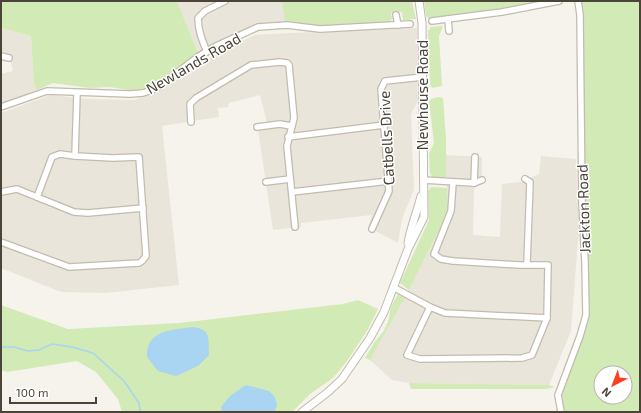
<svg xmlns="http://www.w3.org/2000/svg" width="641" height="413" font-family="'Exo 2',sans-serif">
	<style>
		.residential { fill: #eae5da }
		.green { fill: #d2eab5; fill-rule: evenodd }
		.water { fill: #a9d4f2 }
		.lines { fill: none; stroke-linecap: round; stroke-linejoin: round }
		.stream { stroke: #a9d4f2; stroke-width: 1.5 }
		.minor-casing { stroke: #c2bbae; stroke-width: 8 }
		.tertiary-casing { stroke: #c2bbae; stroke-width: 9 }
		.minor { stroke: #fff; stroke-width: 5.5 }
		.tertiary { stroke: #fff; stroke-width: 7 }
		.labels { text-anchor: middle; dominant-baseline: central; stroke-width: 3; stroke-linejoin: round; paint-order: stroke }
		.street-label { font-size: 15px; fill: #4b4439; stroke: #fff }
	</style>
	<rect width="100%" height="100%" fill="#f6f3ec"/>
	<g class="residential">
		<polygon points="177,1 282,1 285,23 255,24 211,45 198,53"/>
		<polygon points="1,28 31,36 34,85 37,90 1,104 1,74 13,71 11,63 13,55 1,52"/>
		<polygon points="417,28 418,101 411,114 414,189 402,219 398,243 368,227 372,215 301,223 301,227 273,230 257,123 267,122 260,95 229,103 228,107 218,108 219,117 162,126 179,285 106,293 61,292 1,268 1,113 51,95 87,99 135,100 159,91 222,51 255,35 290,33"/>
		<polygon points="445,155 482,157 482,180 474,189 473,235 500,237 502,184 521,182 539,174 541,156 576,159 579,228 571,331 549,385 409,383 392,380 370,360 406,296 440,228 448,207"/>
	</g>
	<g class="green">
		<polygon points="1,1 177,1 198,53 160,84 149,88 135,91 110,87 90,88 53,83 37,90 34,85 31,36 1,28"/>
		<polygon points="282,1 412,1 416,19 403,20 402,12 391,13 392,19 389,22 327,26 285,23"/>
		<polygon points="424,1 548,1 525,6 428,18 426,16"/>
		<path d="M 581,1 L 640,1 L 640,412 L 563,412 L 561,396 L 586,326 L 588,306 ZM 601,373 L 625,373 L 625,397 L 601,397 Z"/>
		<polygon points="443,26 439,36 442,86 432,88 430,84 428,31 431,27"/>
		<polygon points="438,97 443,98 446,138 446,177 432,177 430,173 429,154 434,143 429,101 431,99"/>
		<polygon points="432,187 447,188 448,207 440,228 409,290 400,283 429,220 428,192 430,188"/>
		<polygon points="399,292 406,296 370,360 365,358 374,343 383,332 388,322 391,307"/>
		<polygon points="358,300 378,309 367,331 347,361 333,378 310,394 292,412 122,412 118,399 96,372 77,361 7,372 1,370 1,305 68,329 179,323 343,304"/>
		<polygon points="409,383 549,385 555,387 546,389 411,389"/>
	</g>
	<g class="water">
		<path d="M 194,327 C 212,330 208,340 209,355 L 198,366 L 176,376 L 158,371 L 147,357 C 147,353 147,348 149,344 C 157,329 179,329 194,327 Z"/>
		<polygon points="246,385 269,391 275,397 277,406 274,412 222,412 221,407 230,396"/>
	</g>
	<g class="lines">
		<polyline class="stream" points="1,347 14,347 28,351 39,350 52,344 72,347 93,353 124,381 139,403 140,412"/>
		<defs>
			<g id="minor">
				<polyline points="396,15 398,25"/>
				<polyline points="448,19 449,31"/>
				<polyline points="432,21 502,12 559,1"/>
				<path d="M 207,52 C 202,40 198,30 198,18 L 205,11 L 225,1"/>
				<polyline points="1,56 9,58"/>
				<polyline points="1,107 47,91 130,94 143,93 152,90 160,86 199,56 216,46 258,27 287,25 320,29 410,24"/>
				<polyline points="191,122 190,104 196,98 251,65 280,62 287,63 289,65 294,118 287,146 295,227"/>
				<polyline points="257,127 280,124 291,126"/>
				<polyline points="288,137 384,125"/>
				<polyline points="525,179 530,182 527,264"/>
				<polyline points="423,180 474,183 482,180"/>
				<polyline points="266,182 290,179"/>
				<polyline points="474,183 475,157"/>
				<polyline points="1,192 17,189 74,212 88,213 143,208"/>
				<polyline points="292,192 389,181"/>
				<polyline points="37,197 52,157 60,154 75,156"/>
				<polyline points="372,229 389,191 381,89 385,81 423,77"/>
				<polyline points="1,242 69,267 139,263 142,261 146,256 139,157 113,158 75,156 77,93"/>
				<polyline points="393,287 430,307 445,313 547,318"/>
				<polyline points="430,307 407,355 420,359 522,358 532,355 547,318 548,265 520,265 453,261 441,259 434,254 451,211 453,183"/>
				<polyline points="561,412 558,395 580,336 586,315 585,263 582,204 580,15 578,1"/>
			</g>
			<g id="tertiary">
				<path d="M 408,243 C 411,225 417,213 421,196"/>
				<polyline points="302,412 328,392 342,379 370,338 384,312 408,249 424,217 422,23 419,1"/>
			</g>
		</defs>
		<use href="#minor" class="minor-casing"/>
		<use href="#tertiary" class="tertiary-casing"/>
		<use href="#minor" class="minor"/>
		<use href="#tertiary" class="tertiary"/>
	</g>
	<g class="labels">
		<g class="street-label">
			<text transform="translate(193 63) rotate(-30)">Newlands Road</text>
			<text transform="translate(422 95) rotate(-90)">Newhouse Road</text>
			<text transform="translate(386 138) rotate(-93)">Catbells Drive</text>
			<text transform="translate(583 209) rotate(-92)">Jackton Road</text>
		</g>
	</g>
	<rect width="641" height="413" fill="none" stroke="#4b4439" stroke-width="4"/>
	<g transform="translate(613 385) rotate(222)"><circle r="19" fill="#ffffff" stroke="#b7b4b0"/>
	<path d="M0-3L7 15L0 10L-7 15Z" fill="#fc3f1d"/>
	<text y="-6" font-size="11" font-weight="bold" text-anchor="middle" fill="#4b4439">N</text>
	</g>
	<path d="M10 397v6h86v-6" fill="none" stroke="#4b4439" stroke-width="2"/>
	<text x="16" y="397" font-size="12" fill="#4b4439" stroke="#ffffff" stroke-width="3" paint-order="stroke">100 m</text>
</svg>
